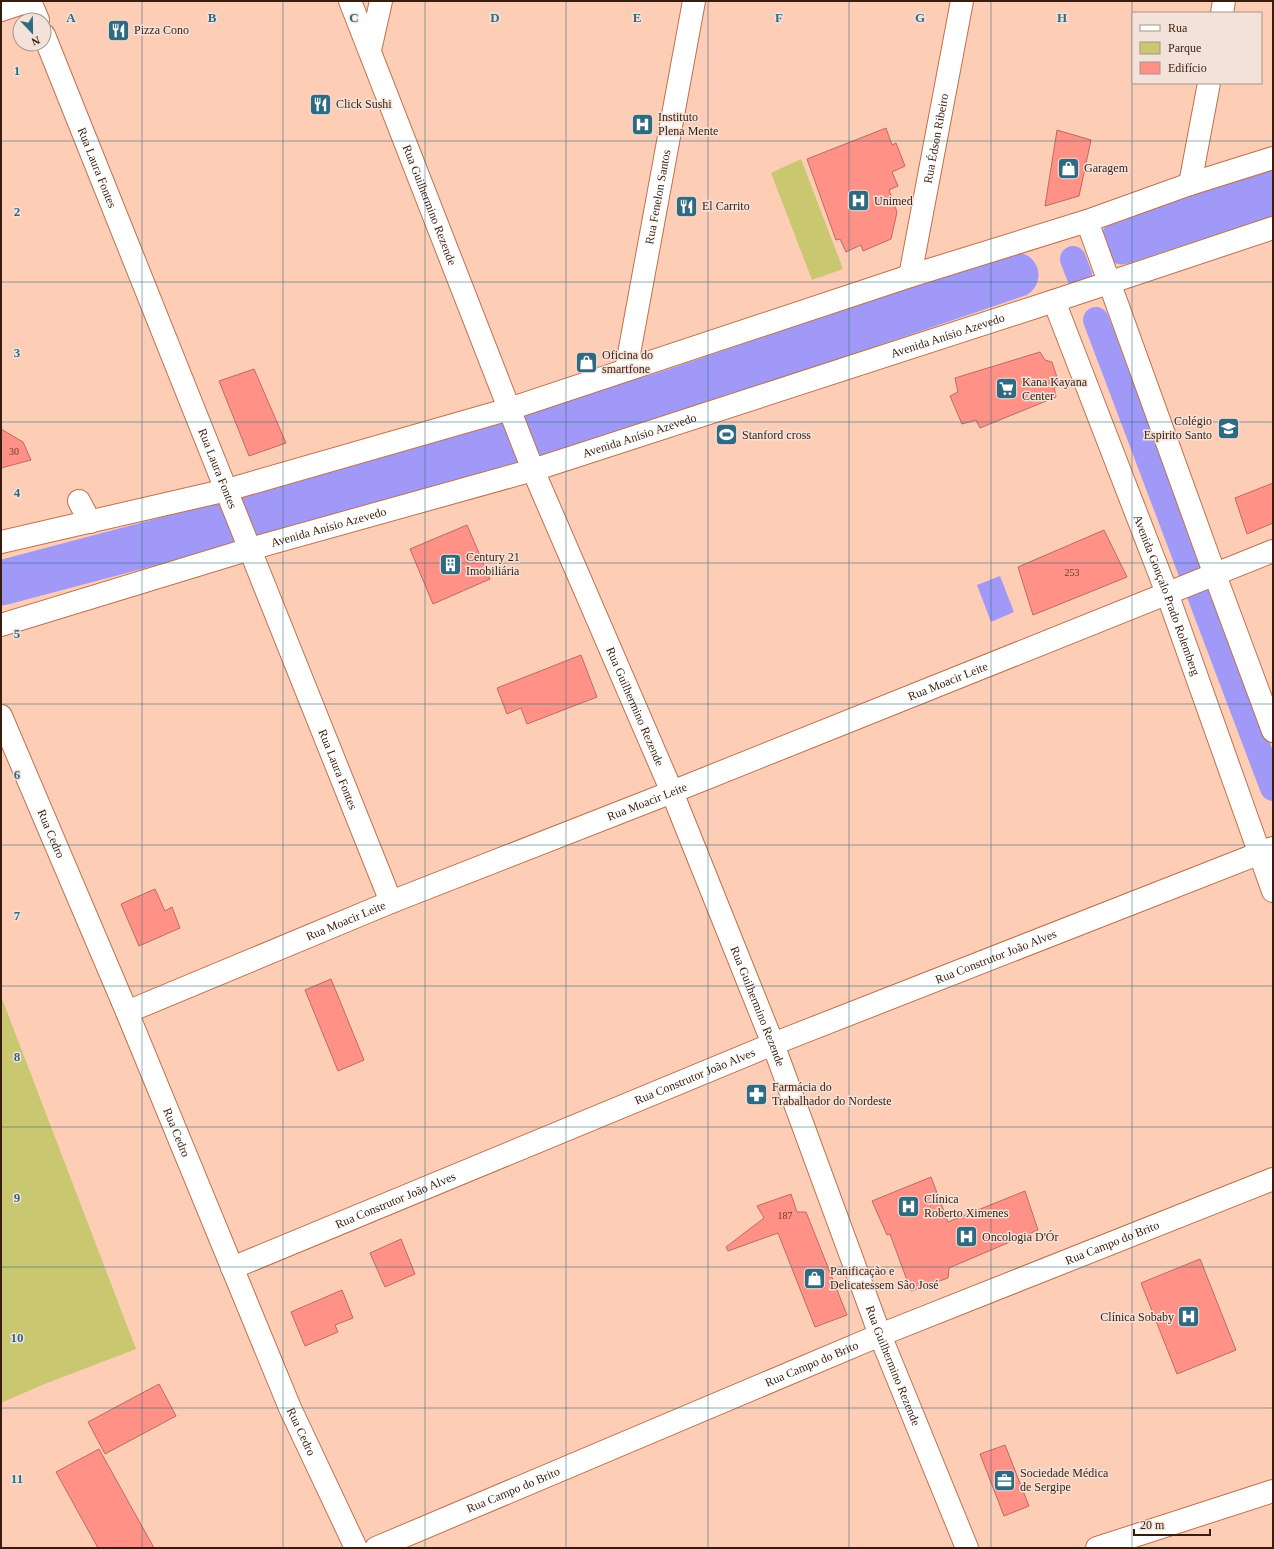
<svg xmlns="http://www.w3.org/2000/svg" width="1274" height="1549" font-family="Georgia,serif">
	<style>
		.green { fill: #cac771 }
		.water { fill: #a199f7 }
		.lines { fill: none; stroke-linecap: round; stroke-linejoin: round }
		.canal { stroke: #a199f7; stroke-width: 26 }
		.river { stroke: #a199f7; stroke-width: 45 }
		.building { fill: #ff9186; stroke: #bd6a62 }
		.street-casing { stroke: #bd724d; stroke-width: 24 }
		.secondary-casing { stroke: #bd724d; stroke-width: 24 }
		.street { stroke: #fff; stroke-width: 22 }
		.secondary { stroke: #fff; stroke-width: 22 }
		.grid { fill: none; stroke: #2e6a81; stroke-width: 1; stroke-opacity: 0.55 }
		.labels { text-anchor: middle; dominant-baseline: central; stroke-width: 3; stroke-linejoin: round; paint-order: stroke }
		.number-label { font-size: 10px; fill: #6b392a }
		.poi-label { font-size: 12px; fill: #3a1c0c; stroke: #f3e2da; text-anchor: start }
		.street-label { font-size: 12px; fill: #3a1c0c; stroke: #f3e2da }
		.grid-label { font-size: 13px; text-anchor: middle; font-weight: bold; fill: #2e6a81; stroke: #f3e2da; stroke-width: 3; stroke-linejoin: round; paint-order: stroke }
	</style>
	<rect width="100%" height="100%" fill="#fecdb5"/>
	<g class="green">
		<polygon points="801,159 843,269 812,280 771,173"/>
		<polygon points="1,996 136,1349 42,1385 1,1403"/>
	</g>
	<polygon class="water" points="1000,576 1014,612 991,622 977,585"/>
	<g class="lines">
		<g class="canal">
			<polyline points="1073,259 1079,275"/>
			<polyline points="1096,320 1273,788"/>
		</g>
		<g class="river">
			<polyline points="1122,242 1273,192"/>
			<polyline points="1,583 311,501 668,393 1016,275"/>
		</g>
	</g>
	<g class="building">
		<polygon points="886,128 892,145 896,143 905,166 892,172 898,186 889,190 897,212 891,239 863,251 861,245 846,252 840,239 836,240 807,159"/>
		<polygon points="1057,130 1091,140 1079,196 1045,206"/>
		<polygon points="1040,352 1045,360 1052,362 1060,387 1054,387 1056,397 980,428 976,420 962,424 950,396 958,392 955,378"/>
		<polygon points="254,369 286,443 249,456 219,381"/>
		<polygon points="1,429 23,442 31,460 1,468"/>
		<polygon points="1273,483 1273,523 1247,534 1235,498"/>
		<polygon points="467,525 490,579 433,604 410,549"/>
		<polygon points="1104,530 1127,577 1033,615 1018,567"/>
		<polygon points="581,655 597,697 527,724 521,708 507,714 497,688"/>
		<polygon points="155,889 165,911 172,907 180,928 139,946 121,904"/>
		<polygon points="331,979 364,1060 338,1071 305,990"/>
		<polygon points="931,1177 948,1222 1025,1191 1038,1230 949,1268 948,1278 911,1291 890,1234 887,1235 872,1201"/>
		<polygon points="791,1194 797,1212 806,1212 847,1315 815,1327 778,1233 728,1251 726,1247 764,1218 757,1206"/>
		<polygon points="401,1239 415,1274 385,1287 370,1253"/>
		<polygon points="1200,1259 1236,1350 1177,1374 1141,1283"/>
		<polygon points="342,1290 353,1318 335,1325 338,1332 305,1346 291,1312"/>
		<polygon points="159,1384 176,1416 105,1454 88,1422"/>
		<polygon points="1005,1445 1029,1506 1004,1516 980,1454"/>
		<polygon points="99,1449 154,1548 98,1548 56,1472"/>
	</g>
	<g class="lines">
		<defs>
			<g id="street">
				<polyline points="30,1 38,20"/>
				<path id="s1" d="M 350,1 L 533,470 L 672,792 L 773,1044 L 880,1335 L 967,1548"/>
				<polyline points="1,10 28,1"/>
				<polyline points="1222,13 1224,1"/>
				<path id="s2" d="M 44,35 L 391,902"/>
				<polyline points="370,50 381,1"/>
				<polyline points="1190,184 1209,83"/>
				<path id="s3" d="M 910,276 L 962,1"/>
				<path id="s4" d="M 626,370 L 694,1"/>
				<polyline points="79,501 90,522"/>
				<path id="s5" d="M 127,1012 L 391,902 L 672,792 L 1273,551"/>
				<path id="s6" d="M 232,1268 L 773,1044 L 1273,848"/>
				<path id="s7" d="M 376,1548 L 880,1335 L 1273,1179"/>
				<polyline points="1097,1548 1273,1491"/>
			</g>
			<g id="secondary">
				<polyline points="1087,221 1215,575 1273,731"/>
				<path id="s8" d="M 1054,301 L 1167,593 L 1273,891"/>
				<polyline points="1,542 227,490 509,409 910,276 1087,221 1190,184 1273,158"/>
				<path id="s9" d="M 1,625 L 250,549 L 533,470 L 1054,301 L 1273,228"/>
				<path id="s10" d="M 1,716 L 127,1012 L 290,1408 L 356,1548"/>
			</g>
		</defs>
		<use href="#street" class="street-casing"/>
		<use href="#secondary" class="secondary-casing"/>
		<use href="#street" class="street"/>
		<use href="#secondary" class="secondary"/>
	</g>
	<path class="grid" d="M 142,1 L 142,1548M 283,1 L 283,1548M 425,1 L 425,1548M 566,1 L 566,1548M 708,1 L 708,1548M 849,1 L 849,1548M 991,1 L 991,1548M 1132,1 L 1132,1548M 1,141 L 1273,141M 1,282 L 1273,282M 1,422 L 1273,422M 1,563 L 1273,563M 1,704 L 1273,704M 1,845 L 1273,845M 1,986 L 1273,986M 1,1127 L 1273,1127M 1,1267 L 1273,1267M 1,1408 L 1273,1408"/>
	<defs>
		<symbol id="restaurant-square" viewBox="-11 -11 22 22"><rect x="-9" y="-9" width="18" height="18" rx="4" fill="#2e6a81" stroke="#f3e2da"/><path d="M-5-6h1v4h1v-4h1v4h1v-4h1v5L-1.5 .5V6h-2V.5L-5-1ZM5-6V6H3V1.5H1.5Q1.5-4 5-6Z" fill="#fff"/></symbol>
		<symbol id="hospital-square" viewBox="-11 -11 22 22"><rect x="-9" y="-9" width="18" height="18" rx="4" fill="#2e6a81" stroke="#f3e2da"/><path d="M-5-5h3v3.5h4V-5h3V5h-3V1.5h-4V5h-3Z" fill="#fff"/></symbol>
		<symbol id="shop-square" viewBox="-11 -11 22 22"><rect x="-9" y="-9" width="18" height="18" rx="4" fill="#2e6a81" stroke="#f3e2da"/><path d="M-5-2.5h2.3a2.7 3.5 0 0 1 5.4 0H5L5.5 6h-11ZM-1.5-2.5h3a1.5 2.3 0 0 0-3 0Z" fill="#fff"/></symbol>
		<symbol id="supermarket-square" viewBox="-11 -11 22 22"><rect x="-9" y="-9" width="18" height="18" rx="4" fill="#2e6a81" stroke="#f3e2da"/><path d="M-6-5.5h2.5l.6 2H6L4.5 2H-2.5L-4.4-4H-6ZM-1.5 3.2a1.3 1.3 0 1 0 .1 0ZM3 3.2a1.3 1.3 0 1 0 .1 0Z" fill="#fff"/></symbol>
		<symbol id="school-square" viewBox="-11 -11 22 22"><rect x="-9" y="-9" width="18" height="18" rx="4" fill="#2e6a81" stroke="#f3e2da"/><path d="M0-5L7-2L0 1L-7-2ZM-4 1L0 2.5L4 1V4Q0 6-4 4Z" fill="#fff"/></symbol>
		<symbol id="stadium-square" viewBox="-11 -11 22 22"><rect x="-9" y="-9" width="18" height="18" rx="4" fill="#2e6a81" stroke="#f3e2da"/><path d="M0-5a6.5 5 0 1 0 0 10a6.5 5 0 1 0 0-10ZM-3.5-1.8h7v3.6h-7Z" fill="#fff"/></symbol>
		<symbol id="building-square" viewBox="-11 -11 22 22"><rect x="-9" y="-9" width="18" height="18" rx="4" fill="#2e6a81" stroke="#f3e2da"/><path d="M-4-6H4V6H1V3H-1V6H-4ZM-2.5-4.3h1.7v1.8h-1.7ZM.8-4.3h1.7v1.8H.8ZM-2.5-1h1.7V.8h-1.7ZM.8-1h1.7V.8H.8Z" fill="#fff"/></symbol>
		<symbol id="pharmacy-square" viewBox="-11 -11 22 22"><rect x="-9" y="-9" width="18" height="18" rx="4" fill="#2e6a81" stroke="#f3e2da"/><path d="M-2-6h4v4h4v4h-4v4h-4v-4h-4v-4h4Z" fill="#fff"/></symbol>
		<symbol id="office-square" viewBox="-11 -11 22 22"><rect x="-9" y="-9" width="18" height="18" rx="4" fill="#2e6a81" stroke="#f3e2da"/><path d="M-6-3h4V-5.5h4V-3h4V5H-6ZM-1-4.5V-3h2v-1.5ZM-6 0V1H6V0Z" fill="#fff"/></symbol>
	</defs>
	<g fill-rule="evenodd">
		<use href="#restaurant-square" x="106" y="18" width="25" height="25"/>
		<use href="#restaurant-square" x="308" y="92" width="25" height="25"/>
		<use href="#hospital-square" x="630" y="112" width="25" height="25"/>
		<use href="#shop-square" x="1056" y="156" width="25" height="25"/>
		<use href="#hospital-square" x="846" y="188" width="25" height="25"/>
		<use href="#restaurant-square" x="674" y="194" width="25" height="25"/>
		<use href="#shop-square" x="574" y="350" width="25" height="25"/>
		<use href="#supermarket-square" x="994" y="376" width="25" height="25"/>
		<use href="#school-square" x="1216" y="416" width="25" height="25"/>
		<use href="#stadium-square" x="714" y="422" width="25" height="25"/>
		<use href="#building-square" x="438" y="552" width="25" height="25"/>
		<use href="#pharmacy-square" x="744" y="1082" width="25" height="25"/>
		<use href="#hospital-square" x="896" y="1194" width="25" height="25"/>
		<use href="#hospital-square" x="954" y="1224" width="25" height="25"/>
		<use href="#shop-square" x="802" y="1266" width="25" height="25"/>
		<use href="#hospital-square" x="1176" y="1304" width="25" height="25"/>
		<use href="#office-square" x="992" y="1468" width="25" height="25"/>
	</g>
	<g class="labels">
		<g class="number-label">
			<text x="14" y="451">30</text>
			<text x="1072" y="572">253</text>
			<text x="785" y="1215">187</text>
		</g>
		<g class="poi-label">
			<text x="134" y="30">Pizza Cono</text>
			<text x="336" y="104">Click Sushi</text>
			<text x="658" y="117">Instituto<tspan x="658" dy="14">Plena Mente</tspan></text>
			<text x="1084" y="168">Garagem</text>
			<text x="874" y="201">Unimed</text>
			<text x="702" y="206">El Carrito</text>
			<text x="602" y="355">Oficina do<tspan x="602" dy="14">smartfone</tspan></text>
			<text x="1022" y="382">Kana Kayana<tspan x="1022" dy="14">Center</tspan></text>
			<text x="1212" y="421" text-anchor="end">Colégio<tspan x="1212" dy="14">Espirito Santo</tspan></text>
			<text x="742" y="435">Stanford cross</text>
			<text x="466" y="557">Century 21<tspan x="466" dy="14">Imobiliária</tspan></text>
			<text x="772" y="1087">Farmácia do<tspan x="772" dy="14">Trabalhador do Nordeste</tspan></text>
			<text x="924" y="1199">Clínica<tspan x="924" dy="14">Roberto Ximenes</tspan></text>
			<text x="982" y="1237">Oncologia D'Ór</text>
			<text x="830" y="1271">Panificação e<tspan x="830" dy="14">Delicatessem São José</tspan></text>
			<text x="1174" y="1317" text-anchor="end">Clínica Sobaby</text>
			<text x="1020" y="1473">Sociedade Médica<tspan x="1020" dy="14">de Sergipe</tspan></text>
		</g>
		<g class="street-label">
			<text stroke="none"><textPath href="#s3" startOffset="140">Rua Édson Ribeiro</textPath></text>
			<text stroke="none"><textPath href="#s2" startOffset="143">Rua Laura Fontes</textPath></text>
			<text stroke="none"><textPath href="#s4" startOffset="176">Rua Fenelon Santos</textPath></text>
			<text stroke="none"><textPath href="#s1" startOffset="219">Rua Guilhermino Rezende</textPath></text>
			<text stroke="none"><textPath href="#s9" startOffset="990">Avenida Anísio Azevedo</textPath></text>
			<text stroke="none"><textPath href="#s9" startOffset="666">Avenida Anísio Azevedo</textPath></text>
			<text stroke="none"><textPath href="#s2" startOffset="467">Rua Laura Fontes</textPath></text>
			<text stroke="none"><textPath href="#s9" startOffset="342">Avenida Anísio Azevedo</textPath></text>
			<text stroke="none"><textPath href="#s8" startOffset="315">Avenida Gonçalo Prado Rolemberg</textPath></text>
			<text stroke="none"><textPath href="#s5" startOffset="885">Rua Moacir Leite</textPath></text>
			<text stroke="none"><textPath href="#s1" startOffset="761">Rua Guilhermino Rezende</textPath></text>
			<text stroke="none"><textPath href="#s2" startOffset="791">Rua Laura Fontes</textPath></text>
			<text stroke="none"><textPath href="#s5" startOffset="561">Rua Moacir Leite</textPath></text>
			<text stroke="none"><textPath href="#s10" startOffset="128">Rua Cedro</textPath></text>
			<text stroke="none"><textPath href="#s5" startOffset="237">Rua Moacir Leite</textPath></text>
			<text stroke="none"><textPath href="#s6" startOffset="825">Rua Construtor João Alves</textPath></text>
			<text stroke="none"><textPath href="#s1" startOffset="1085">Rua Guilhermino Rezende</textPath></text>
			<text stroke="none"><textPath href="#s6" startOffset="501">Rua Construtor João Alves</textPath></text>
			<text stroke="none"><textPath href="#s10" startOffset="452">Rua Cedro</textPath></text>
			<text stroke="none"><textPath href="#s6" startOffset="177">Rua Construtor João Alves</textPath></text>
			<text stroke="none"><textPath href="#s7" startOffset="797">Rua Campo do Brito</textPath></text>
			<text stroke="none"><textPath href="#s7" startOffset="473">Rua Campo do Brito</textPath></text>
			<text stroke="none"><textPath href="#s1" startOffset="1469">Rua Guilhermino Rezende</textPath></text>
			<text stroke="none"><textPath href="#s10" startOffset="776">Rua Cedro</textPath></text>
			<text stroke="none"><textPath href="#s7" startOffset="149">Rua Campo do Brito</textPath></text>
		</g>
	</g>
	<g class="grid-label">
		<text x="71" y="22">A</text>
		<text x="212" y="22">B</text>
		<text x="354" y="22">C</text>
		<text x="495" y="22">D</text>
		<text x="637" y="22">E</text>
		<text x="779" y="22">F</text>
		<text x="920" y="22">G</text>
		<text x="1062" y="22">H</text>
		<text x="17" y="75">1</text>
		<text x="17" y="216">2</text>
		<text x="17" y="357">3</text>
		<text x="17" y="497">4</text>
		<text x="17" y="638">5</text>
		<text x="17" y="779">6</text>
		<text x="17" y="920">7</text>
		<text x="17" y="1061">8</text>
		<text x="17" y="1202">9</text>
		<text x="17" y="1342">10</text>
		<text x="17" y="1483">11</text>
	</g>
	<rect width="1274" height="1549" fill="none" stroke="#3a1c0c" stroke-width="4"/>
	<rect x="1132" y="12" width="130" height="72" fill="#f3e2da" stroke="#a99388"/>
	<rect x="1140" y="25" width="20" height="6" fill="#ffffff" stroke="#a99388"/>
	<text x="1168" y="32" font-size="12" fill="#3a1c0c">Rua</text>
	<rect x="1140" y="42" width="20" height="12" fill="#cac771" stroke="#a99388"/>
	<text x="1168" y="52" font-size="12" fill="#3a1c0c">Parque</text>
	<rect x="1140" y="62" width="20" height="12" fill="#ff9186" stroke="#a99388"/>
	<text x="1168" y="72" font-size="12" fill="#3a1c0c">Edifício</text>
	<g transform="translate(32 32) rotate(158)"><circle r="19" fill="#f3e2da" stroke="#a99388"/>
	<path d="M0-3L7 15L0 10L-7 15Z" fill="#2e6a81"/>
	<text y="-6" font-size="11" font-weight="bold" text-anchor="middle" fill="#3a1c0c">N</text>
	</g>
	<path d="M1134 1529v6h76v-6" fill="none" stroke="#3a1c0c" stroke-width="2"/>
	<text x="1140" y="1529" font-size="12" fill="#3a1c0c" stroke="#f3e2da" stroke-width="3" paint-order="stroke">20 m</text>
</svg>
